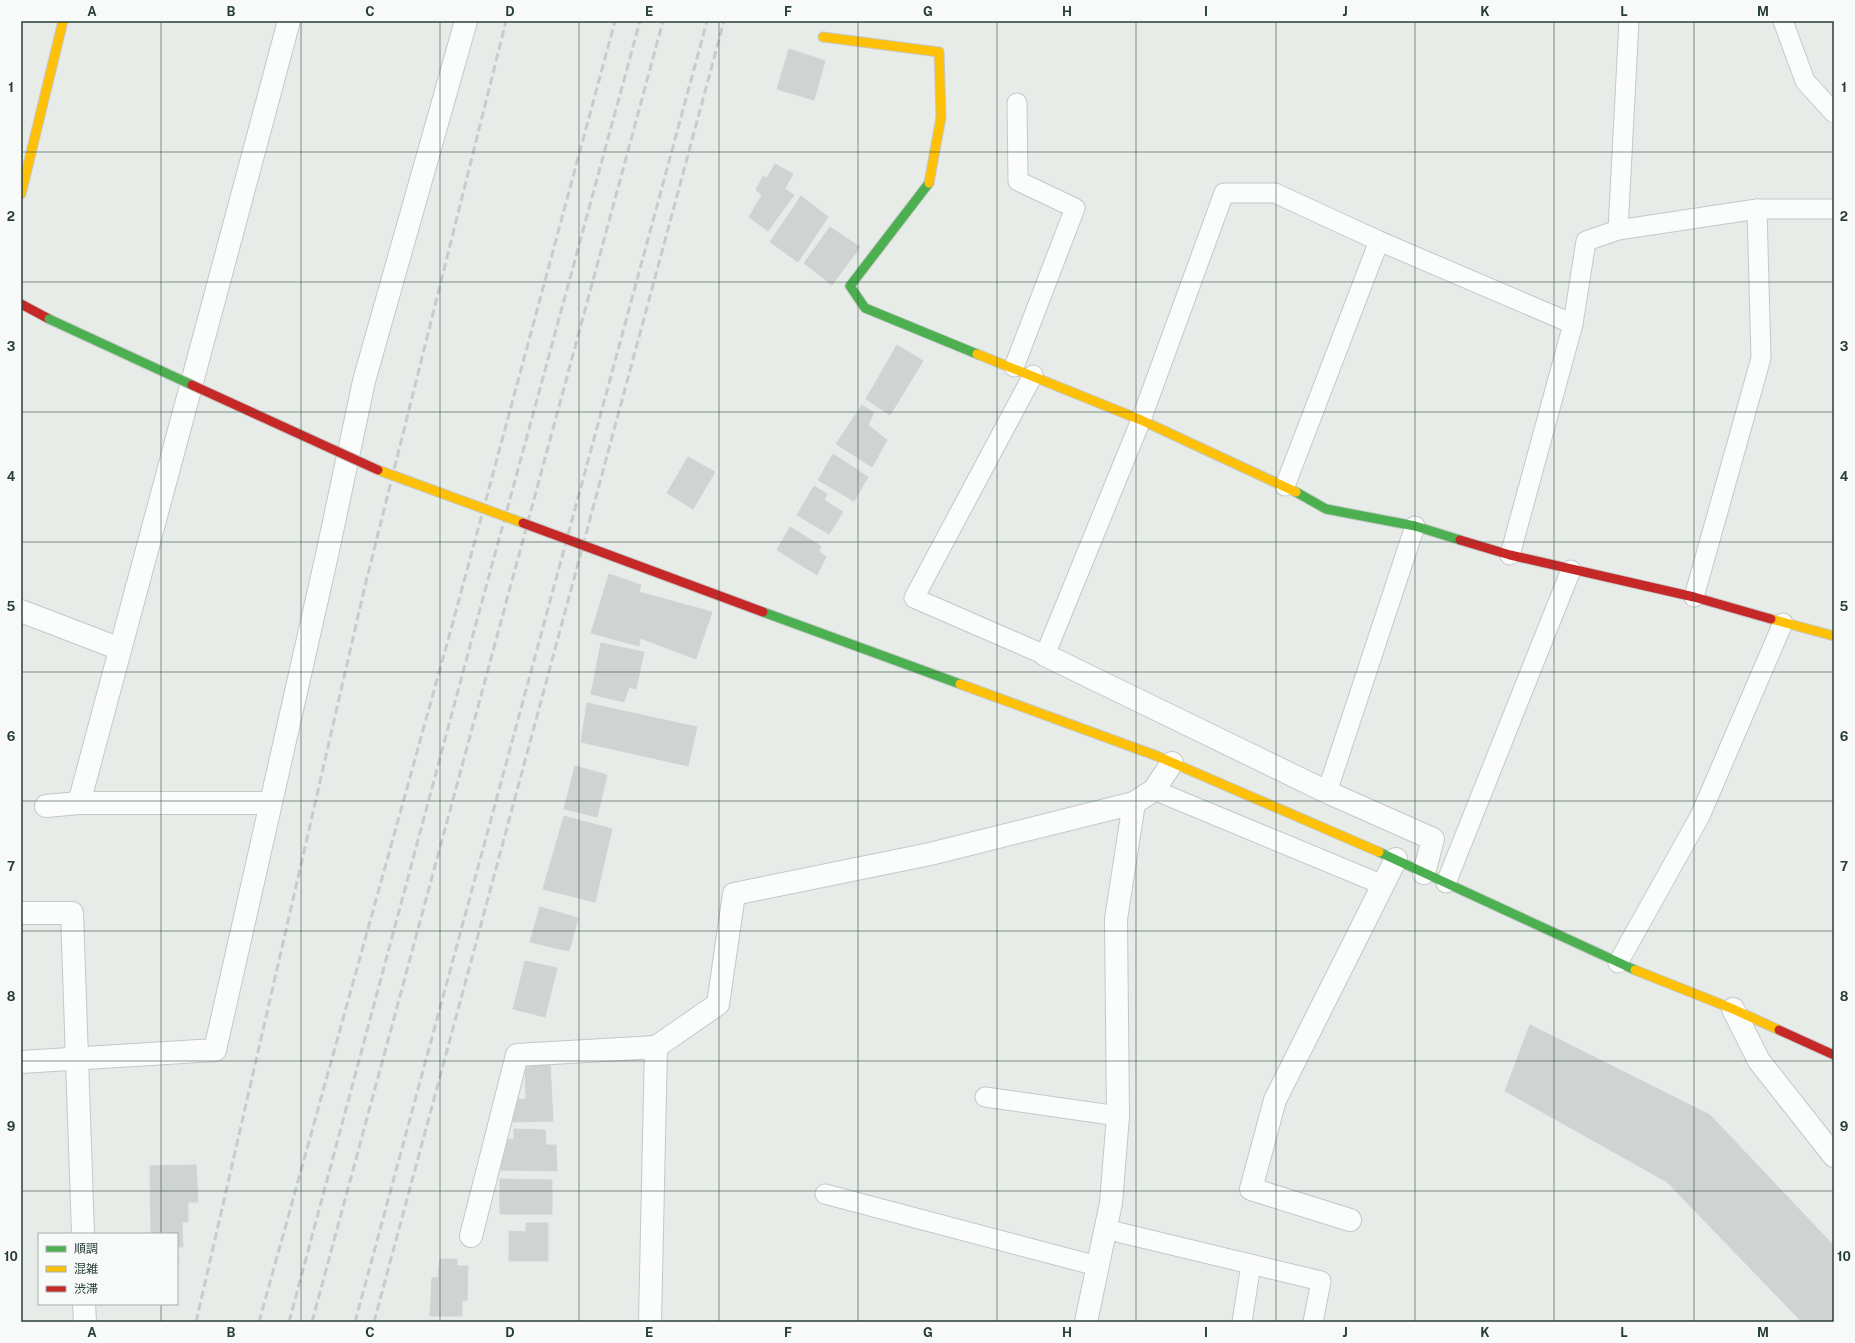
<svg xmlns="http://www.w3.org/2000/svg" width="1855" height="1343" font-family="'Public Sans','Noto Sans JP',sans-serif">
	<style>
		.building { fill: #cfd3d1; stroke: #d0d5d2 }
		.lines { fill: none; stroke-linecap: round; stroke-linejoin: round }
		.lane-casing { stroke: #c4c9c6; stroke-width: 21 }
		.street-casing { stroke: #c4c9c6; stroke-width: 24 }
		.fast-casing { stroke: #c4c9c6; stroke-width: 11 }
		.slow-casing { stroke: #c4c9c6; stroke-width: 11 }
		.jam-casing { stroke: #c4c9c6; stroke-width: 11 }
		.lane { stroke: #fbfcfc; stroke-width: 19 }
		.street { stroke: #fbfcfc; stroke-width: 22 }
		.fast { stroke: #4caf50; stroke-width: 9 }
		.slow { stroke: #ffc107; stroke-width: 9 }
		.jam { stroke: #c62828; stroke-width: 9 }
		.rail { stroke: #c8ccca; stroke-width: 3; stroke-dasharray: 8 4; stroke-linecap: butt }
		.fast-bridge-casing { stroke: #c4c9c6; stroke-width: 11; stroke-linecap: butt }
		.slow-bridge-casing { stroke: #c4c9c6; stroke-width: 11; stroke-linecap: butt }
		.jam-bridge-casing { stroke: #c4c9c6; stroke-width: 11; stroke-linecap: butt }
		.fast-bridge { stroke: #4caf50; stroke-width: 9 }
		.slow-bridge { stroke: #ffc107; stroke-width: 9 }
		.jam-bridge { stroke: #c62828; stroke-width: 9 }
		.grid { fill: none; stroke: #273e35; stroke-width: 1; stroke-opacity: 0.55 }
		.neatline { fill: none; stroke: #273e35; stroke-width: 1.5 }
		.grid-label { font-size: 13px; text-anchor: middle; font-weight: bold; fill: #273e35 }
	</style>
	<rect width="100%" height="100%" fill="#e7ece9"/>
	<g class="building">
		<polygon points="789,49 825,61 814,100 777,89"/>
		<polygon points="775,164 793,174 785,189 794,195 768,231 749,217 762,195 756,190 763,176 767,178"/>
		<polygon points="801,196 828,217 798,262 770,242"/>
		<polygon points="830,227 860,247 832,285 804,263"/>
		<polygon points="897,345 923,361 890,415 866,399"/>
		<polygon points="862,405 874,413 868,425 887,440 872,467 836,444"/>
		<polygon points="833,454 868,477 854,501 818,480"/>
		<polygon points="688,457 715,472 693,509 667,493"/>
		<polygon points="814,486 827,494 824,500 843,512 829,534 797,515"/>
		<polygon points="790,527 821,546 819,551 826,557 817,575 777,550"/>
		<polygon points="609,574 641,585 639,592 712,612 696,659 640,638 639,646 591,633"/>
		<polygon points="601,643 644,652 636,689 629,687 624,702 591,694"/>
		<polygon points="587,703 697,727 688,766 581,742"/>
		<polygon points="575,766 607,775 597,817 564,809"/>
		<polygon points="564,816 612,829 595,902 543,889"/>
		<polygon points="540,907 578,918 569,951 530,942"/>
		<polygon points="525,961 557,968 545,1017 513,1009"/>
		<polygon points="1530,1025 1710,1115 1834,1246 1834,1322 1802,1322 1667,1182 1505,1091"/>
		<polygon points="525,1064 550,1064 553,1121 512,1122 509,1100 526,1099"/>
		<polygon points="514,1129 545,1130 546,1145 556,1145 557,1171 499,1170 500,1141 514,1139"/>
		<polygon points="196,1165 198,1202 188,1202 188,1222 182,1222 183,1247 177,1247 179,1262 177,1262 177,1234 151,1234 150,1166"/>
		<polygon points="500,1179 552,1180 552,1214 500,1214"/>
		<polygon points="526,1223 548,1223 548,1261 509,1261 509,1231 526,1232"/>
		<polygon points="440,1259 457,1259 457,1266 468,1266 467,1300 462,1301 462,1316 430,1316 432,1278 438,1277"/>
	</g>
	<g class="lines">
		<defs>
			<g id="lane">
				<polyline points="1783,21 1805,81 1834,113"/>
				<polyline points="1618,230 1629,21"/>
				<polyline points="1014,367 1075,208 1018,181 1017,103"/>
				<polyline points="1033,375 914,598 1045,655 1141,420 1224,193 1275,193 1379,241 1573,324"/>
				<polyline points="1285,486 1379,241"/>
				<polyline points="1510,555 1573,324 1586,241 1618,230 1757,209 1834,209"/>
				<polyline points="1694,597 1761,358 1757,209"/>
				<polyline points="1154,790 1383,885"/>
				<polyline points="1327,792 1415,526"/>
				<polyline points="1446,883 1571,570"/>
				<polyline points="1618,963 1700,816 1783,623"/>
				<polyline points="985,1097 1118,1116"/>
				<polyline points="825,1194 1097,1266"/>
				<polyline points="1105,1229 1321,1281 1313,1322"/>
				<polyline points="1242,1322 1251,1264"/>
			</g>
			<g id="street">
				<polyline points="21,611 120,649"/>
				<polyline points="1045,655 1327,792 1433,839 1424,873"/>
				<polyline points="79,803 289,21"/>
				<polyline points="46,806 79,803 270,803"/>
				<polyline points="21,913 72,913 83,1234"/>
				<polyline points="1733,1009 1759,1061 1834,1156"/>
				<polyline points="656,1047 718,1004 734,894 930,854 1134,803"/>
				<polyline points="21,1062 215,1050 327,555 364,381 466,21"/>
				<polyline points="1350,1220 1251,1189 1275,1100 1396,859"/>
				<polyline points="471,1236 517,1055 656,1047 650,1322"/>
				<polyline points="84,1304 85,1322"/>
				<polyline points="1086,1322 1111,1203 1118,1116 1116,919 1134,803 1154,790 1172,763"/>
			</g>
			<g id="fast">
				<polyline points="929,183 850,286 865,308 977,354"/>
				<polyline points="1296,492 1326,509 1415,526 1460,540"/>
				<polyline points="1379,852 1635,970"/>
			</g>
			<g id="slow">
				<polyline points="823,37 939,52 941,117 929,183"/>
				<polyline points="21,194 63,21"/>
				<polyline points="977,354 1141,420 1296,492"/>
				<polyline points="1771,619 1834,636"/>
				<polyline points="1157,756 1379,852"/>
				<polyline points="1635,970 1733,1009 1779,1030"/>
			</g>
			<g id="jam">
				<polyline points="21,304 49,319"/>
				<polyline points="1460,540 1510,555 1694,597 1771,619"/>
				<polyline points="1779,1030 1834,1055"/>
			</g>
		</defs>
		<use href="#lane" class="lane-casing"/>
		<use href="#street" class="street-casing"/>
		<use href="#fast" class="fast-casing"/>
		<use href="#slow" class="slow-casing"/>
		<use href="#jam" class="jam-casing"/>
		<use href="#lane" class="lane"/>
		<use href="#street" class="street"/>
		<use href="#fast" class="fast"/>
		<use href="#slow" class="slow"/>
		<use href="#jam" class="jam"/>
		<g class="rail">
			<polyline points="196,1322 364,590 506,21"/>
			<polyline points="259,1322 453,622 615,21"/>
			<polyline points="289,1322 474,631 640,21"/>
			<polyline points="312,1322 663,21"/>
			<polyline points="355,1322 707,21"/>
			<polyline points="374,1322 724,21"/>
		</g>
		<defs>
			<g id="fast-bridge">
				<polyline points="49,319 192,385"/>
				<polyline points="763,612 960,684"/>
			</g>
			<g id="slow-bridge">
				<polyline points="378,470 523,523"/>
				<polyline points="960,684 1157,756"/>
			</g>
			<g id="jam-bridge">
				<polyline points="192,385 378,470"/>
				<polyline points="523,523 763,612"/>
			</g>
		</defs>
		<use href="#fast-bridge" class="fast-bridge-casing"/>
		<use href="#slow-bridge" class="slow-bridge-casing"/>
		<use href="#jam-bridge" class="jam-bridge-casing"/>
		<use href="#fast-bridge" class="fast-bridge"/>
		<use href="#slow-bridge" class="slow-bridge"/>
		<use href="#jam-bridge" class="jam-bridge"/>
	</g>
	<path class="grid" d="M 161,21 L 161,1234M 301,21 L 301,1322M 440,21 L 440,1322M 579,21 L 579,1322M 719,21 L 719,1322M 858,21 L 858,1322M 997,21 L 997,1322M 1136,21 L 1136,1322M 1276,21 L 1276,1322M 1415,21 L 1415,1322M 1554,21 L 1554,1322M 1694,21 L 1694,1322M 21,152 L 1834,152M 21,282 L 1834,282M 21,412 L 1834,412M 21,542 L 1834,542M 21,672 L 1834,672M 21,801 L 1834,801M 21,931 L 1834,931M 21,1061 L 1834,1061M 21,1191 L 1834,1191M 161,1304 L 161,1322"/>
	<rect width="1855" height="1343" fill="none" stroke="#f7faf8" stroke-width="44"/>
	<rect x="38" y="1233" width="140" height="72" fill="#f7faf8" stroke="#a4afaa"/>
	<rect x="46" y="1246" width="20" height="6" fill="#4caf50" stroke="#a4afaa"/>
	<text x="74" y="1253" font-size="12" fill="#273e35">順調</text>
	<rect x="46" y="1266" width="20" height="6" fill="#ffc107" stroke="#a4afaa"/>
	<text x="74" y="1273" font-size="12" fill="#273e35">混雑</text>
	<rect x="46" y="1286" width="20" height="6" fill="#c62828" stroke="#a4afaa"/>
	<text x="74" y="1293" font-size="12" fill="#273e35">渋滞</text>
	<rect x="22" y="22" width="1811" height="1299" class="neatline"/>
	<g class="grid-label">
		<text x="92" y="16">A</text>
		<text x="231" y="16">B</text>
		<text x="370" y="16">C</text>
		<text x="510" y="16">D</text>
		<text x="649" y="16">E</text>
		<text x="788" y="16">F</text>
		<text x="928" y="16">G</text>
		<text x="1067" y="16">H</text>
		<text x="1206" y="16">I</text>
		<text x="1345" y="16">J</text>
		<text x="1485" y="16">K</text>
		<text x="1624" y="16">L</text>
		<text x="1763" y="16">M</text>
		<text x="11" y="92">1</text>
		<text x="1844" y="92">1</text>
		<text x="11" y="221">2</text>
		<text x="1844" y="221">2</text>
		<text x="11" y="351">3</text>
		<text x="1844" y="351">3</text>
		<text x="11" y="481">4</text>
		<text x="1844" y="481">4</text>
		<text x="11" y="611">5</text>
		<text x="1844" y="611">5</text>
		<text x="11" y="741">6</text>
		<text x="1844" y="741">6</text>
		<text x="11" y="871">7</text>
		<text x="1844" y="871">7</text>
		<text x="11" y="1001">8</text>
		<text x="1844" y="1001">8</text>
		<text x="11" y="1131">9</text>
		<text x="1844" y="1131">9</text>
		<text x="11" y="1261">10</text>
		<text x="1844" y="1261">10</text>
		<text x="92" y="1337">A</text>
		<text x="231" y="1337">B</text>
		<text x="370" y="1337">C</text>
		<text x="510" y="1337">D</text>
		<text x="649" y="1337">E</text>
		<text x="788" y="1337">F</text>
		<text x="928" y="1337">G</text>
		<text x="1067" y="1337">H</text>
		<text x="1206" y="1337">I</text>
		<text x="1345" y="1337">J</text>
		<text x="1485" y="1337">K</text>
		<text x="1624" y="1337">L</text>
		<text x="1763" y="1337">M</text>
	</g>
</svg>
